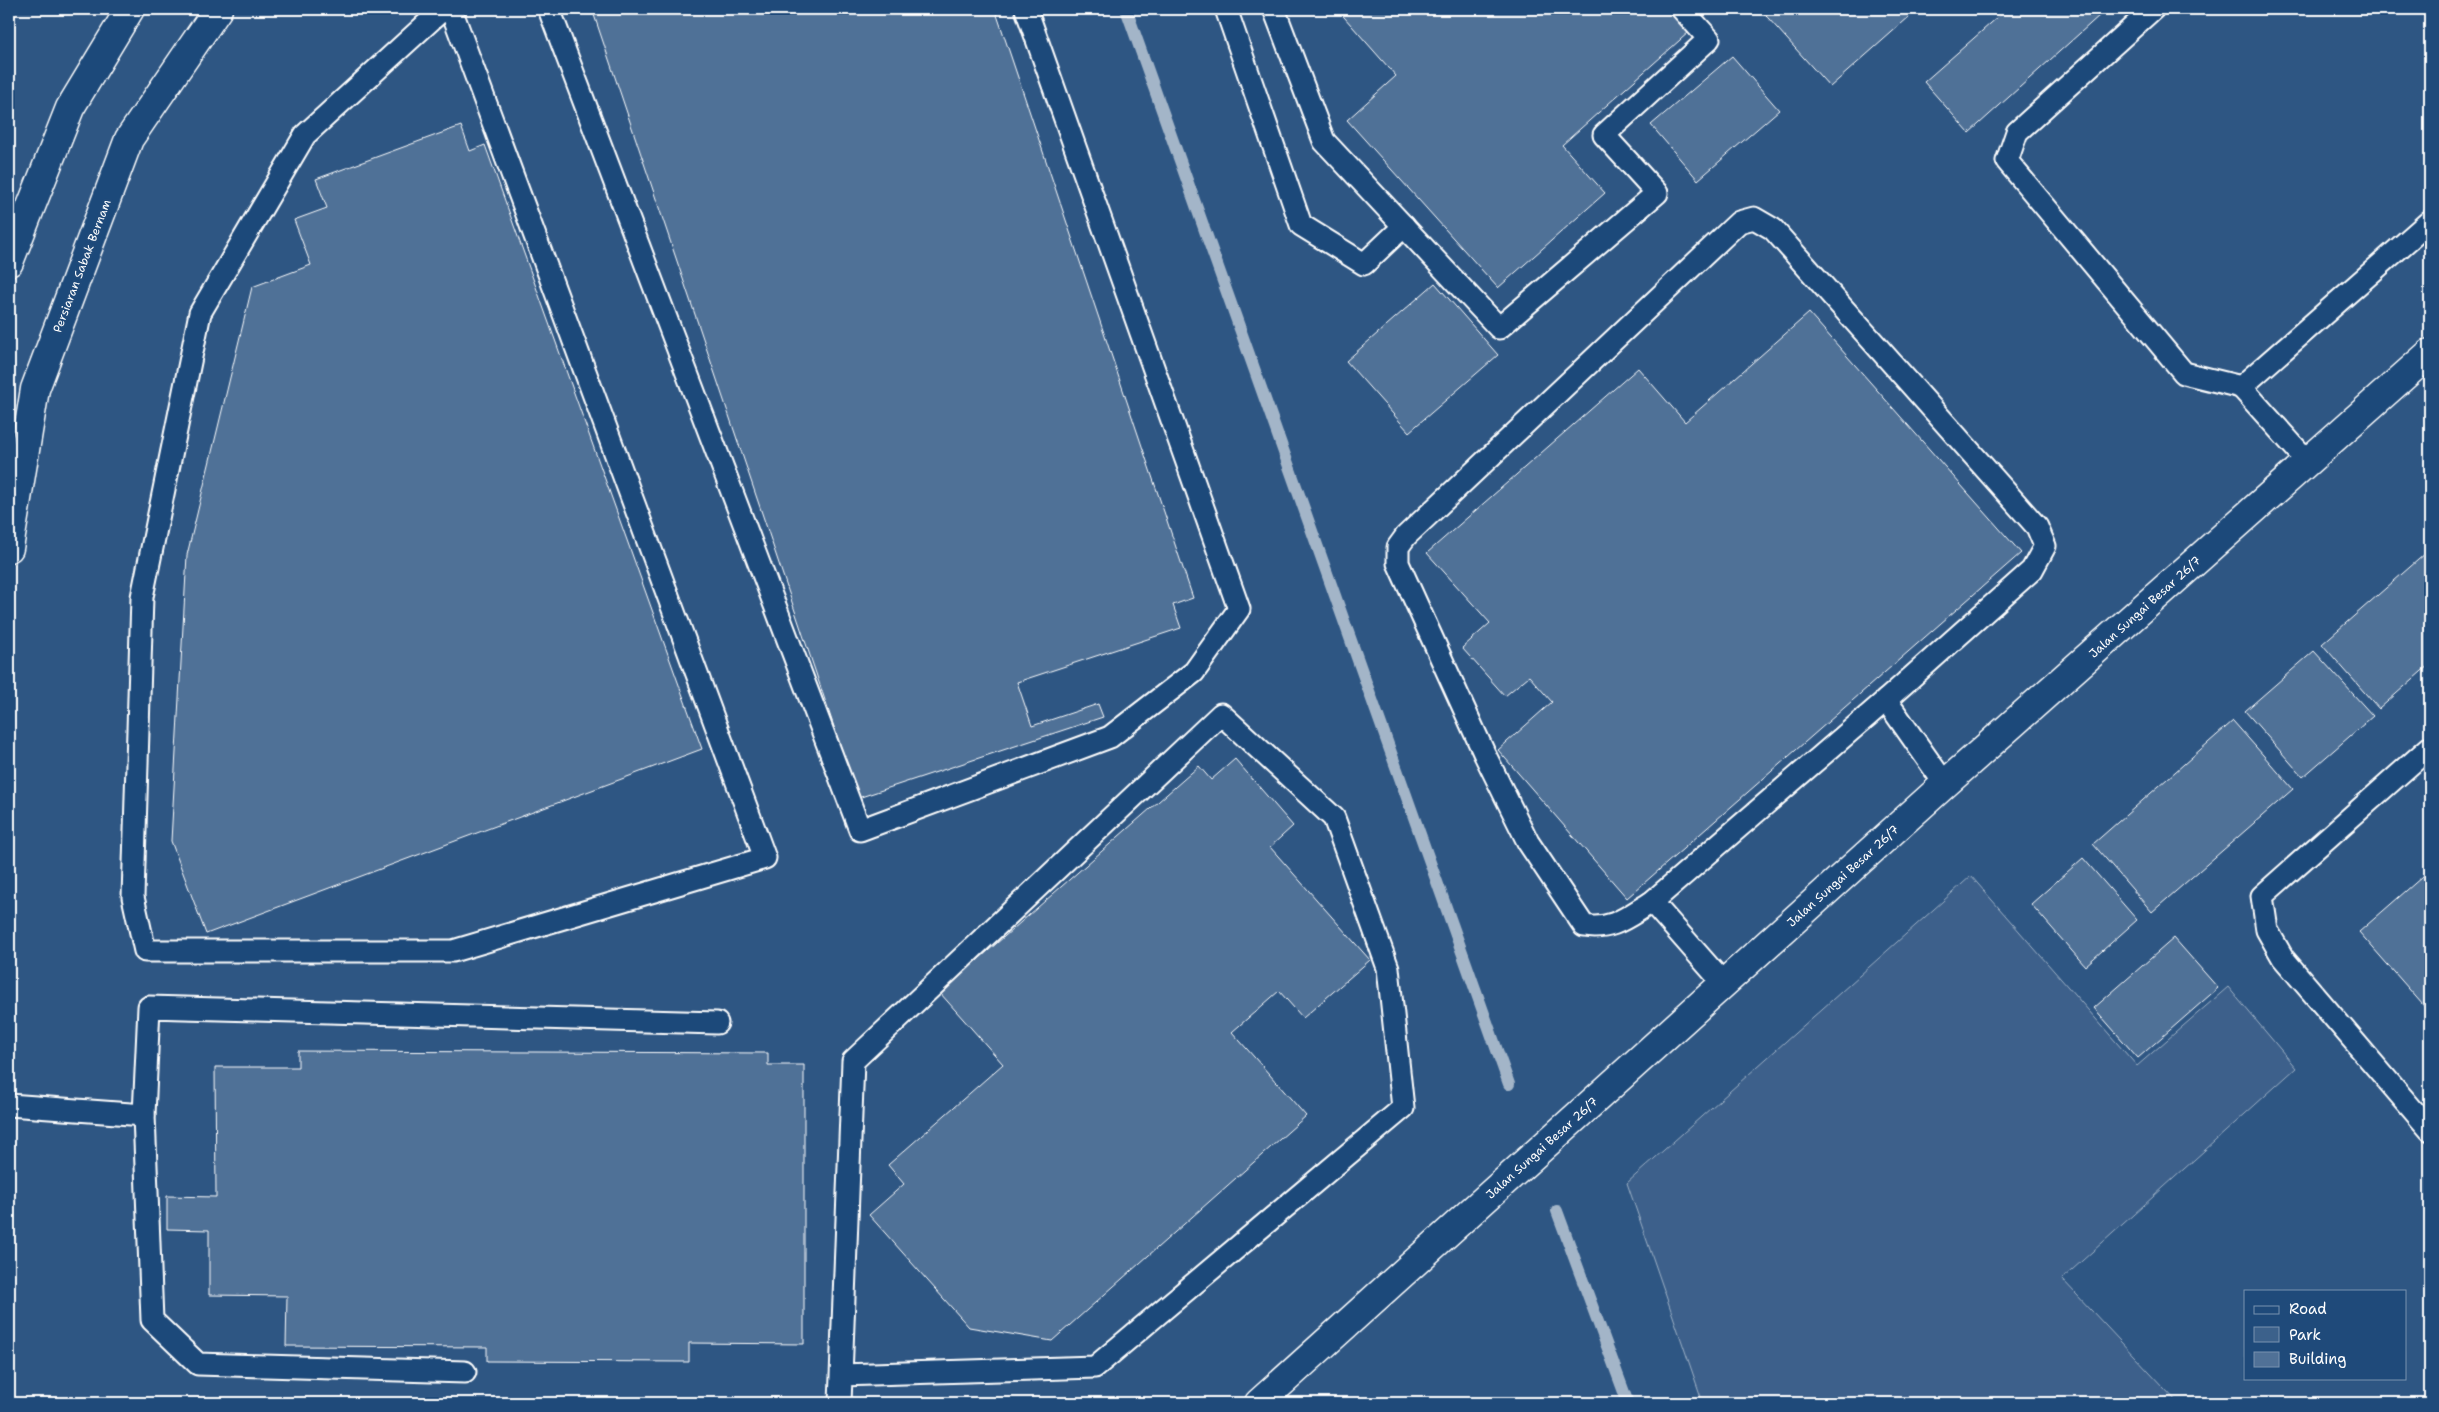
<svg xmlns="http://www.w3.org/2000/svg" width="2439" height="1412" font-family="'Shantell Sans',sans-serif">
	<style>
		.built { fill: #2e5683; fill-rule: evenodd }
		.green { fill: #3c618b; stroke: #9eb0c5 }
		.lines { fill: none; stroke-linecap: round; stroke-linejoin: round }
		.stream { stroke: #a3b5c8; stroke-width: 12 }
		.building { fill: #507197; stroke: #fff }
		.lane-casing { stroke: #fff; stroke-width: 25 }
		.street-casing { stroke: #fff; stroke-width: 31 }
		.secondary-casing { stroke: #fff; stroke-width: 31 }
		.lane { stroke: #1f4a7a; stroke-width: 21 }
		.street { stroke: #1f4a7a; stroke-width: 28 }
		.secondary { stroke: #1f4a7a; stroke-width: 28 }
		.labels { text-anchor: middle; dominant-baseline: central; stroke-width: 5; stroke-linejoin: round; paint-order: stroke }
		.street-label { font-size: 12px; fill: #fff; stroke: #1f4a7a }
	</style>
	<rect width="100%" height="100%" fill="#1f4a7a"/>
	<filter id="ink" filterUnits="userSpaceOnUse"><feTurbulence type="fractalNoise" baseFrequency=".02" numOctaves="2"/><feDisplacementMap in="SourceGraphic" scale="10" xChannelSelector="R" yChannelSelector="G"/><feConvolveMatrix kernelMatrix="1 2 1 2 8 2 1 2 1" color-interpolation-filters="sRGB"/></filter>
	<g filter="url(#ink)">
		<path class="built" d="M 9,9 L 2430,9 L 2430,1403 L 9,1403 ZM 2245,1291 L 2405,1291 L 2405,1378 L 2245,1378 Z"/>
		<polygon class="green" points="1971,876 2137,1066 2228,987 2296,1068 2062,1279 2178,1403 1703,1403 1627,1183"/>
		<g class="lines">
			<g class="stream">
				<polyline points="1126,9 1509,1084"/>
				<polyline points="1557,1211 1628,1403"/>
			</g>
		</g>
		<g class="building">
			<polygon points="592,9 995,9 1193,598 1173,605 1181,628 1017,682 1032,726 1098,704 1103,717 858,798"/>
			<polygon points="1337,9 1668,9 1689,32 1562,145 1605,193 1498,288 1347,120 1396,76"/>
			<polygon points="1760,9 1918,9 1830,87"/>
			<polygon points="2007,9 2094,9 2100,15 1969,133 1924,82"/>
			<polygon points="1732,56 1779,110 1698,180 1651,125"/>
			<polygon points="461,126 470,151 485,145 702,749 206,934 171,841 187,555 252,287 311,265 294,220 327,208 316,179"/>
			<polygon points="1435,283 1498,355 1409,432 1346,361"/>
			<polygon points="1809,313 2021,553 1627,898 1498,750 1552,702 1529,676 1505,696 1462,648 1490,623 1427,553 1638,368 1685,422"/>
			<polygon points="2426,553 2430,558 2430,664 2379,709 2322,644"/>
			<polygon points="2314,651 2373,716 2303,777 2245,711"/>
			<polygon points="2233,721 2293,789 2152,912 2093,844"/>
			<polygon points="1235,759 1293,826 1270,847 1370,960 1303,1018 1279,991 1232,1032 1306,1116 1052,1341 969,1327 869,1215 904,1184 888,1165 1003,1064 940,993 1199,766 1211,780"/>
			<polygon points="2083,858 2137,920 2085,966 2031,904"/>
			<polygon points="2430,870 2430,1013 2359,932"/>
			<polygon points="2174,938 2218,988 2138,1058 2094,1008"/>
			<polygon points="298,1051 768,1053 768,1065 804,1065 804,1344 689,1343 689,1362 487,1361 487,1347 286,1346 287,1296 209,1295 209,1230 167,1229 167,1196 216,1197 215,1067 298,1067"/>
		</g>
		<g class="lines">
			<defs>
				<g id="lane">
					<polyline points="443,9 305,135 200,313 142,597 133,897 145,951 453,951 765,858 451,9"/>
					<polyline points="549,9 860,830 1110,737 1194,672 1239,609 1026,9"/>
					<polyline points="1226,9 1301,225 1364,264 1404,226"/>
					<polyline points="1274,9 1324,141 1499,328 1657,193 1604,135 1709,39 1682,9"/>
					<polyline points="2153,9 2017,132 2007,161 2184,373 2241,387 2430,221"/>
					<path d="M 1754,218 L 1773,229 L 2037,527 L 2045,546 L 2032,570 L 1886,700 L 1652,902 C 1628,916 1613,931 1584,926 L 1528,842 L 1485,755 L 1398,563 L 1398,547 L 1406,536 L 1739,222 Z"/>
					<polyline points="2241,387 2308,462"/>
					<polyline points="1886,700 1945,784"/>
					<polyline points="2430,747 2262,896 2267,930 2283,958 2430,1130"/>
					<polyline points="1652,902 1724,984"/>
					<polyline points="9,1105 144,1115"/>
					<polyline points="465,1372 198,1364 152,1320 144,1115 149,1007 717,1023"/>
					<polyline points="840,1403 853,1061 1221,714 1334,818 1388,968 1403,1108 1095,1367 841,1375"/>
				</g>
				<polyline id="street" points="1259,1403 1945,784 2430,353"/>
				<g id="secondary">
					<polyline points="9,262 70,108 130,9"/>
					<polyline points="9,548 35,389 129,139 218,9"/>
				</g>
			</defs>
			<use href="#lane" class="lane-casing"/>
			<use href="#street" class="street-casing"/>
			<use href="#secondary" class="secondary-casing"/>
			<use href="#lane" class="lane"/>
			<use href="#street" class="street"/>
			<use href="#secondary" class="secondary"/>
		</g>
	</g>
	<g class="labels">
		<g class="street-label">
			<text transform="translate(82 266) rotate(-69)">Persiaran Sabak Bernam</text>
			<text transform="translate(2145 607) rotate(-42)">Jalan Sungai Besar 26/7</text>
			<text transform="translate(1843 876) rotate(-42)">Jalan Sungai Besar 26/7</text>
			<text transform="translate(1542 1148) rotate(-42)">Jalan Sungai Besar 26/7</text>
		</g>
	</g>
	<rect width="2439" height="1412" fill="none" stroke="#1f4a7a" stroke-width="30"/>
	<rect x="15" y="15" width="2409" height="1382" fill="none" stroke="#fff" stroke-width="2" filter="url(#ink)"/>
	<rect x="2244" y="1290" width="162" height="90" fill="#1f4a7a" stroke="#7992af"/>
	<rect x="2254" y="1306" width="25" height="8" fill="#1f4a7a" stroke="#7992af"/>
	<text x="2289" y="1314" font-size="15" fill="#ffffff">Road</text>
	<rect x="2254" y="1327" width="25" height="15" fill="#3c618b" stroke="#7992af"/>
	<text x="2289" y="1340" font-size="15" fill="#ffffff">Park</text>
	<rect x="2254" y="1352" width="25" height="15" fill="#507197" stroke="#7992af"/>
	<text x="2289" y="1364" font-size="15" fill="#ffffff">Building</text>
</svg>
